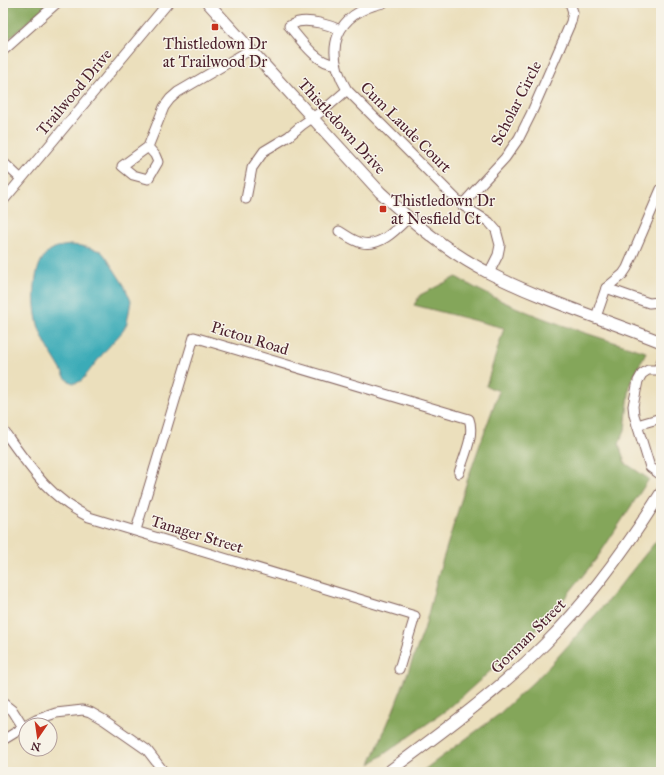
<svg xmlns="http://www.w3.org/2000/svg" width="664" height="775" font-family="'IM FELL Great Primer',serif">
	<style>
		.forest { fill: #84a65a; stroke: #676242 }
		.water { fill: #3aabb7; stroke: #426571 }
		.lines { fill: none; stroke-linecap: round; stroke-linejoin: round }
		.stream { stroke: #3aabb7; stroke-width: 2.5 }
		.minor-casing { stroke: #82625e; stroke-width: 11 }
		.major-casing { stroke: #82625e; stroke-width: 13 }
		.minor { stroke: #fff; stroke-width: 9 }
		.major { stroke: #fff; stroke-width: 11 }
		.poi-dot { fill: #c8321e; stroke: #f7f3e8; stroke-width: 1.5 }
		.labels { text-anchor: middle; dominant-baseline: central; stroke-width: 3; stroke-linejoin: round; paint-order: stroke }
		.poi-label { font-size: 16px; fill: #4a1f2b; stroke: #f7f3e8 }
		.street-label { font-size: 16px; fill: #4a1f2b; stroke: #f7f3e8 }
	</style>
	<rect width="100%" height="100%" fill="#f7f3e8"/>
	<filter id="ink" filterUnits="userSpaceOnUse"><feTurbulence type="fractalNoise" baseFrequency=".025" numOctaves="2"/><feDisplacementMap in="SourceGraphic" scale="8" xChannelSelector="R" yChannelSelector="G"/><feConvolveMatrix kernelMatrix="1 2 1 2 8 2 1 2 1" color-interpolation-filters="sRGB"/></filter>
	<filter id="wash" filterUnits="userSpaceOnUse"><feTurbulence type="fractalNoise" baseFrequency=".012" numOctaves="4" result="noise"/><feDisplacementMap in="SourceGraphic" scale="16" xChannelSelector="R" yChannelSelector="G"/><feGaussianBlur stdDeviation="0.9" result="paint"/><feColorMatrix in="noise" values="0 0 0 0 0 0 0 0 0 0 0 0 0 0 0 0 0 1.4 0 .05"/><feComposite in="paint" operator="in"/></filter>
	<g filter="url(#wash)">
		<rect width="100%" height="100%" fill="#ebdfbc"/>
		<g class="forest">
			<polygon points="3,3 49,3 3,44"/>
			<path d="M 456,277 C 514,312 581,332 646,352 L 630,384 L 625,430 L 619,444 L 625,463 L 649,479 L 597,558 L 547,620 L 448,709 L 370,764 L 393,711 L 424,630 L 438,575 L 467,481 L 499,391 L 486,386 L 504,328 L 414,305 L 420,295 Z"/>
			<polygon points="661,535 661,772 421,772 498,715 546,670 605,604"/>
		</g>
		<path class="water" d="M 71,245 L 82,246 L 101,251 L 106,257 L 124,285 L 131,301 L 127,323 L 123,331 L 105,351 L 83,379 C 77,385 70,384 65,377 C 57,361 45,346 39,328 C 33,309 31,270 46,254 C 52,247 62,246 71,245 Z"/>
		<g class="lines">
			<polyline class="stream" points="439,772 440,770"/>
		</g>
	</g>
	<g filter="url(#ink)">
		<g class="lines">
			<defs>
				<g id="minor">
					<path d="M 383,3 C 335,14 323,49 347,90 L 462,205 L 489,222 L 496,230 L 500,245 L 498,255 L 489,273"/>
					<polyline points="3,51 57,3"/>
					<path d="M 335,64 C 317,64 301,40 289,26 C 292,25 295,23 298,22 C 310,19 330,25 340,30"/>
					<polyline points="148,147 155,155 158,162 148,179 133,175 122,166 148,147 164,107 170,99 178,92 250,50"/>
					<polyline points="3,162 21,179"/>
					<polyline points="246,199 252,168 264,151 289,136 302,125 325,109 347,90"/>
					<polyline points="3,201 168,3"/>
					<polyline points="462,205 479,186 505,158 519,138 531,114 571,22 573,12 570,3"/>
					<path d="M 339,231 C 346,235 353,241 362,243 C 380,247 396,230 408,218"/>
					<polyline points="606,288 649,303 660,302 661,299"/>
					<polyline points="596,317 606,288 623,274 627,268 661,189"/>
					<polyline points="661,362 658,370 648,370 642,374 638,381 633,406 634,415 650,467 661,475"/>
					<polyline points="637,425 661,418"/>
					<path d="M 3,430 C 29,466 48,497 89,517 L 415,616 L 399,669"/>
					<path d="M 136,530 L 194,337 L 469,419 C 475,435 464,456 459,473"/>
					<polyline points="3,703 13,711 23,727"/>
					<polyline points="27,725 36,720 56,713 83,710 90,712 104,720 147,750 164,772"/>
					<polyline points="3,740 26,726"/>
				</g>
				<g id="major">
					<path d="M 208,3 L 380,192 C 413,223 449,253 489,273 C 544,301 604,319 661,342"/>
					<path d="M 388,772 C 442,732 497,692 545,644 C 590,599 627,547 661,493"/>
				</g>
			</defs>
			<use href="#minor" class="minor-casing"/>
			<use href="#major" class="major-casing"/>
			<use href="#minor" class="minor"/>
			<use href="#major" class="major"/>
		</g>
	</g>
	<g class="poi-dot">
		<rect x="211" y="23" width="8" height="8" rx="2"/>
		<rect x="379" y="205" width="8" height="8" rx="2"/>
	</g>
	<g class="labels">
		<g class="poi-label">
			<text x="215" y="43">Thistledown Dr<tspan x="215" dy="18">at Trailwood Dr</tspan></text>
			<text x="391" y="200" text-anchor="start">Thistledown Dr<tspan x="391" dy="18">at Nesfield Ct</tspan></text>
		</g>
		<g class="street-label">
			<text transform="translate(74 92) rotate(-50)">Trailwood Drive</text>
			<text transform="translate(516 103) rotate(-63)">Scholar Circle</text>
			<text transform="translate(342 126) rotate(48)">Thistledown Drive</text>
			<text transform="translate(406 127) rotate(45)">Cum Laude Court</text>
			<text transform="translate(250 338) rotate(17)">Pictou Road</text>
			<text transform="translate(197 534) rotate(17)">Tanager Street</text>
			<text transform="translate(528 636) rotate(-45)">Gorman Street</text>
		</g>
	</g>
	<rect width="664" height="775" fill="none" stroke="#f7f3e8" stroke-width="16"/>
	<g transform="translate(38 737) rotate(193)"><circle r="19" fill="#f7f3e8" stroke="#b29e9c"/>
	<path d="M0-3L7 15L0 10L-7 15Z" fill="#c8321e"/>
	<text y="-6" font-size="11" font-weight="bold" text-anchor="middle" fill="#4a1f2b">N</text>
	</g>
</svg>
